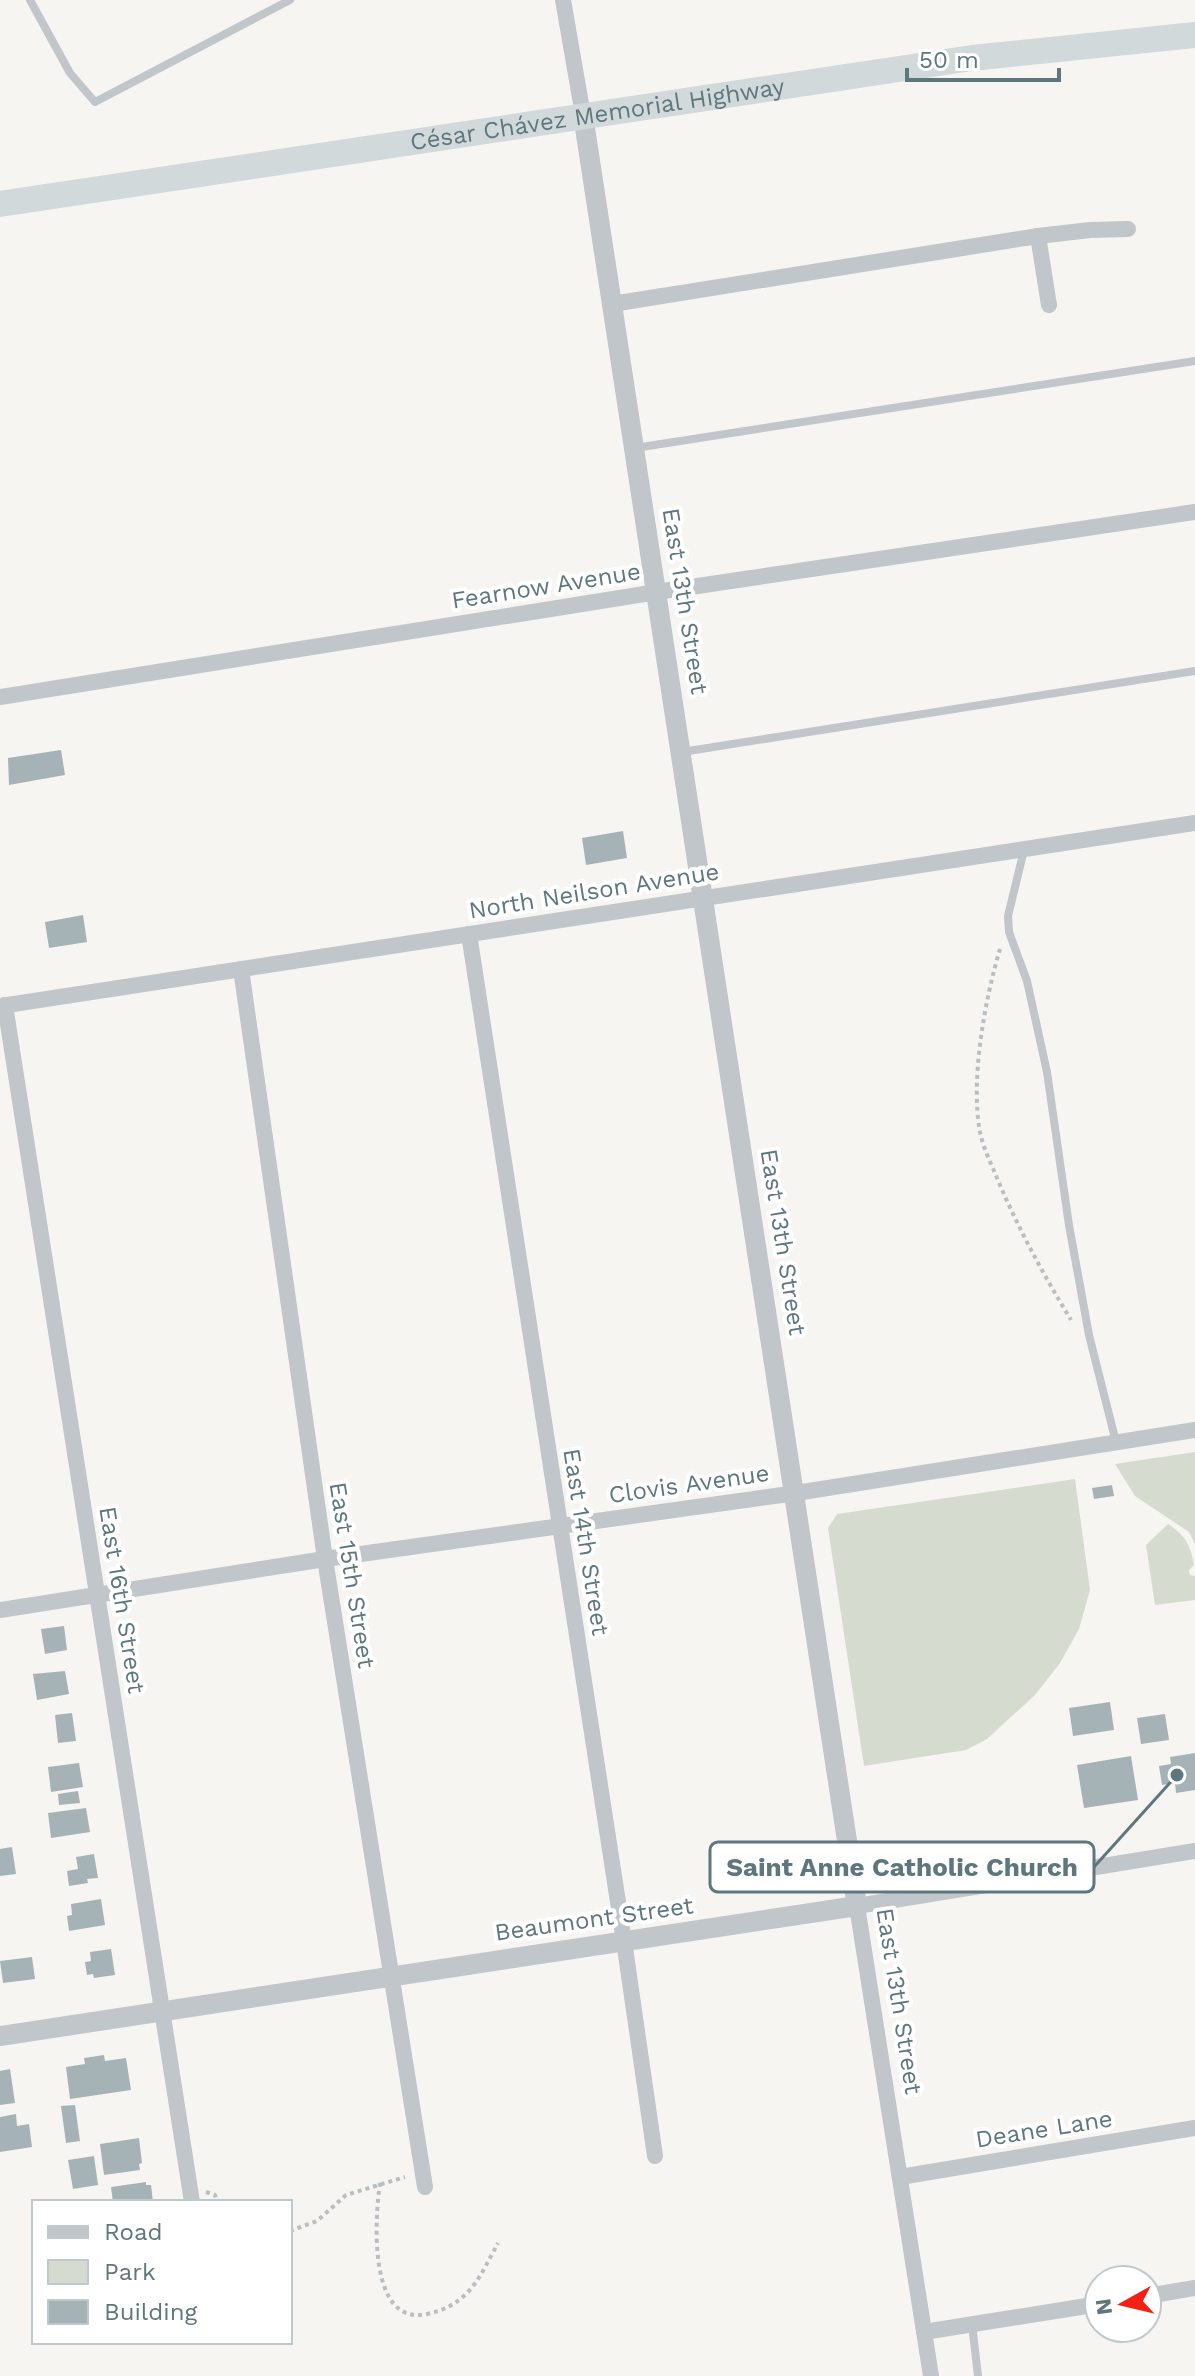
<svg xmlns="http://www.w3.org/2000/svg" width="1195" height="2376" font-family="'Work Sans',sans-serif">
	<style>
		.green { fill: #d6dbd0 }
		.building { fill: #a6b3b6 }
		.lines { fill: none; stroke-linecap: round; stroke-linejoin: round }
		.path { stroke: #babec0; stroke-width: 4; stroke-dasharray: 4 4; stroke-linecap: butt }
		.service { stroke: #c0c6c9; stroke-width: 8 }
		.minor { stroke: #c0c6c9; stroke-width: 16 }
		.tertiary { stroke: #c0c6c9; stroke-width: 20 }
		.trunk { stroke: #d2d9db; stroke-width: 26 }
		.labels { text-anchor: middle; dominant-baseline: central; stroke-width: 8; stroke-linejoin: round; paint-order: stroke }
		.street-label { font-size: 24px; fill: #5e777f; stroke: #fff }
		.leader { fill: none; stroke: #5e777f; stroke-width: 3 }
		.callout-dot { fill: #5e777f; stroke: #fff; stroke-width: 3 }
		.callout { fill: #fff; stroke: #5e777f; stroke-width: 3 }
		.callout-label { font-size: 26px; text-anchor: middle; font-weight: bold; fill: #5e777f }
	</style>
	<rect width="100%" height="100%" fill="#f6f5f1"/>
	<g class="green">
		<polygon points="1195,1452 1195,1544 1189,1532 1135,1496 1115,1464"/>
		<polygon points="1075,1479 1090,1590 1079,1629 1060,1663 1035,1695 987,1739 966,1750 864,1766 828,1528 837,1514"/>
		<path d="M 1168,1524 C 1185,1535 1191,1546 1194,1565 L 1189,1570 L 1190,1575 L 1195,1576 L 1195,1600 L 1155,1605 L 1146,1545 Z"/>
	</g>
	<g class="building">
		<polygon points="61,750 65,775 9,785 8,758"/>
		<polygon points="623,831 627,858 586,865 582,838"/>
		<polygon points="83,915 87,942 49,948 45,922"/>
		<polygon points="1112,1485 1114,1496 1094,1499 1092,1488"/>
		<polygon points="64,1626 67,1650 45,1654 41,1629"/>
		<polygon points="65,1671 69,1694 37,1700 33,1674"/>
		<polygon points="1110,1702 1114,1730 1073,1736 1069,1708"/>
		<polygon points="72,1713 76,1741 58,1743 55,1715"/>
		<polygon points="1165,1714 1169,1740 1141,1744 1137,1718"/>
		<polygon points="1195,1753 1195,1790 1176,1793 1175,1783 1162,1785 1159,1766 1171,1764 1170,1757"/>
		<polygon points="1131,1756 1138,1800 1084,1808 1077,1765"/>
		<polygon points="79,1763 83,1787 51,1792 48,1767"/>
		<polygon points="78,1791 80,1803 59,1805 58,1794"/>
		<polygon points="86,1808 90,1832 51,1838 48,1813"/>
		<polygon points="12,1847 16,1874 0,1876 0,1849"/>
		<polygon points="94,1854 98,1878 87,1879 88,1883 69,1886 67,1871 78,1869 76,1857"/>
		<polygon points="101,1899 105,1925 69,1931 67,1916 72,1915 71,1904"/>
		<polygon points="111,1949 115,1975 94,1978 93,1974 87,1975 85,1962 91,1961 90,1952"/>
		<polygon points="32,1957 35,1979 3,1983 0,1961"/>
		<polygon points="104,2055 105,2061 126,2058 131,2090 70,2099 66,2067 85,2064 84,2058"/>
		<polygon points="10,2069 15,2103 0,2105 0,2071"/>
		<polygon points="75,2105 80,2141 66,2143 61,2106"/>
		<polygon points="16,2114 17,2126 29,2124 32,2147 0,2152 0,2117"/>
		<polygon points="139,2138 142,2163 139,2164 140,2170 104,2175 100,2144"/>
		<polygon points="94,2156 98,2185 73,2189 68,2160"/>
		<polygon points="146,2182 146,2185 151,2185 153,2202 113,2202 111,2187"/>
	</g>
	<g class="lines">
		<g class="path">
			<path d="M 1000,949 C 985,999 970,1080 980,1132 C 983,1148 991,1163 997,1178 C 1018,1228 1043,1274 1071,1320"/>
			<path d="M 380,2183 C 375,2216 367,2327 427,2314 C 442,2311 454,2305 465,2295 C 479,2282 489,2259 498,2243"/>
			<polyline points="206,2192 215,2195 217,2202"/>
			<polyline points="290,2231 317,2221 346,2195 405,2177"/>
		</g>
		<g class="service">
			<polyline points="30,0 70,73 95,102 290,0"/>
			<polyline points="635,448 1195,361"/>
			<polyline points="682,752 1195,671"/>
			<polyline points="1024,850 1008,916 1009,932 1027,981 1047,1072 1069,1225 1089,1335 1116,1442"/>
			<polyline points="972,2324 978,2376"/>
		</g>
		<g class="minor">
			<polyline points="563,0 583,115"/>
			<polyline points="1038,236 1049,305"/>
			<polyline points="612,304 1038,236 1090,230 1128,229"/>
			<polyline points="0,697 657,592 1195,512"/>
			<polyline points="469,934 624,1941 655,2156"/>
			<polyline points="241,969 325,1559 425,2187"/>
			<polyline points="5,1005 192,2202"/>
			<polyline points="0,1006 1195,823"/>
			<polyline points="0,1610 325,1559 796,1493 1195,1430"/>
			<polyline points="900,2177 1195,2128"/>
			<polyline points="1147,2296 1195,2288"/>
			<polyline points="924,2332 1099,2304"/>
			<polyline points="931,2376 857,1906 1195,1851"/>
		</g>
		<polyline class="tertiary" points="0,2036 857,1906 583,115"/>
		<path class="trunk" id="s1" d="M 0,204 L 972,58 L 1195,35"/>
	</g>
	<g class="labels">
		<g class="street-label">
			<text stroke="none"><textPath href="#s1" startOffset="604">César Chávez Memorial Highway</textPath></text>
			<text transform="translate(546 586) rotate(-9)">Fearnow Avenue</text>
			<text transform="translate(685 601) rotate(81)">East 13th Street</text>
			<text transform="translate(594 891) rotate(-9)">North Neilson Avenue</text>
			<text transform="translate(783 1242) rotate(81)">East 13th Street</text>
			<text transform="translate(689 1484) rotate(-8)">Clovis Avenue</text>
			<text transform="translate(586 1542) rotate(81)">East 14th Street</text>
			<text transform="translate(352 1575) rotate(81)">East 15th Street</text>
			<text transform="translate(122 1600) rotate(81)">East 16th Street</text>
			<text transform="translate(594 1919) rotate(-8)">Beaumont Street</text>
			<text transform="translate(899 2001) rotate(81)">East 13th Street</text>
			<text transform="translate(1044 2129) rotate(-9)">Deane Lane</text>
		</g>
	</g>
	<path class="leader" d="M1177 1775L1094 1867"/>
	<circle class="callout-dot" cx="1177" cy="1775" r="8"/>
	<rect class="callout" x="710" y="1842" width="384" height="50" rx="8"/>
	<g class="callout-label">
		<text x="902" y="1876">Saint Anne Catholic Church</text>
	</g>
	<rect x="32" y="2200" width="260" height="144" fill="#ffffff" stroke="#bfc9cc" stroke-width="2"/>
	<rect x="48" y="2226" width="40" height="12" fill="#c0c6c9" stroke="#bfc9cc" stroke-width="2"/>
	<text x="104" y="2240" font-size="24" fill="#5e777f">Road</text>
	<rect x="48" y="2260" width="40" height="24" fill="#d6dbd0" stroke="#bfc9cc" stroke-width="2"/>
	<text x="104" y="2280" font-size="24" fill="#5e777f">Park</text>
	<rect x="48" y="2300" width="40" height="24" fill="#a6b3b6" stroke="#bfc9cc" stroke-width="2"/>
	<text x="104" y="2320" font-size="24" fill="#5e777f">Building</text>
	<g transform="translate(1123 2304) rotate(262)"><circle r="38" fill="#ffffff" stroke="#bfc9cc" stroke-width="2"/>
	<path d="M0-6L14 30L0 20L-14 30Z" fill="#f22015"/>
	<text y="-12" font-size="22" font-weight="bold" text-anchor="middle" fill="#5e777f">N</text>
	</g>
	<path d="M907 68v12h152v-12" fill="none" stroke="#5e777f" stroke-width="4"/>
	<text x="919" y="68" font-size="24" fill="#5e777f" stroke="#ffffff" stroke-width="6" paint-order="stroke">50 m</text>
</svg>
